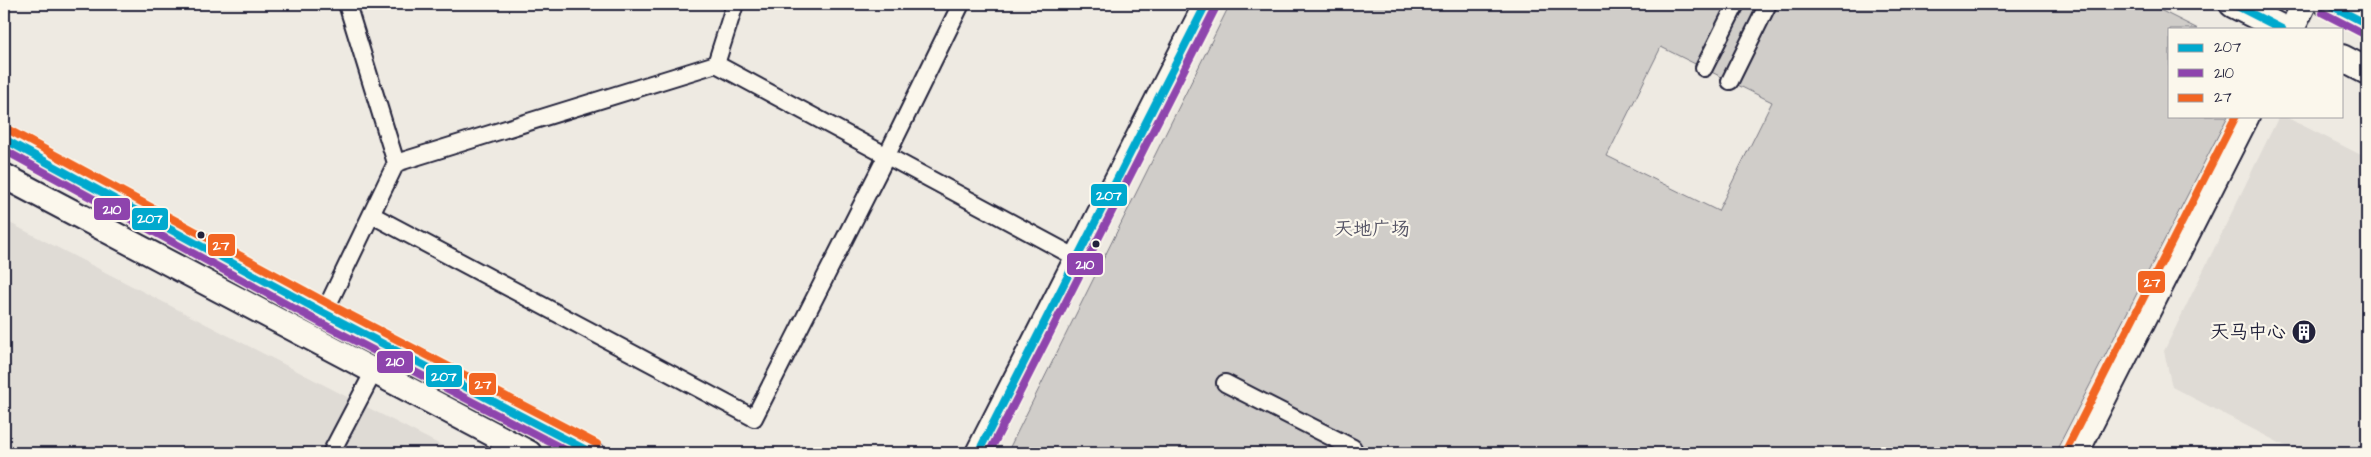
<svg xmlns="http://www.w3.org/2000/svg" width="2371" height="457" font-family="'Architects Daughter','LXGW WenKai TC',sans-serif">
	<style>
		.built { fill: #dfdbd5 }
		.green { fill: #d0cdc9; stroke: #797882; fill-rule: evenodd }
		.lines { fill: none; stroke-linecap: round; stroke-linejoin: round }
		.street-casing { stroke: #22223b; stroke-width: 20 }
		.secondary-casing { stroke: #22223b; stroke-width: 28 }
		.primary-casing { stroke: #22223b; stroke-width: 30 }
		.street { stroke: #fbf7ec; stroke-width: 16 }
		.secondary { stroke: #fbf7ec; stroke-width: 24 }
		.primary { stroke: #fbf7ec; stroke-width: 26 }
		.bus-1-casing { stroke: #fbf7ec; stroke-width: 11 }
		.bus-2-casing { stroke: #fbf7ec; stroke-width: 11 }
		.bus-3-casing { stroke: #fbf7ec; stroke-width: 11 }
		.bus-1 { stroke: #00a9ce; stroke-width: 8 }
		.bus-2 { stroke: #8e44ad; stroke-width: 8 }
		.bus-3 { stroke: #f26522; stroke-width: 8 }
		.bus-dot { fill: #22223b; stroke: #fbf7ec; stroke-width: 2 }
		.labels { text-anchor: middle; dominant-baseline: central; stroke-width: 4.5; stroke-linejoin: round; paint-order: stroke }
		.park-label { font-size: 19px; fill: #565566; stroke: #fbf7ec }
		.poi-label { font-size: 19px; fill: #22223b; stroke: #fbf7ec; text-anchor: end }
		.line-badge { stroke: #fbf7ec; stroke-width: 2 }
		.badge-label { font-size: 14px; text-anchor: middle; font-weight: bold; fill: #fff }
	</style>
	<rect width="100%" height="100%" fill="#eeeae2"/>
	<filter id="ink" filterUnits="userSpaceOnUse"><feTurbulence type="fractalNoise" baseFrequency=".02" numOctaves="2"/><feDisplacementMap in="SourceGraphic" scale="10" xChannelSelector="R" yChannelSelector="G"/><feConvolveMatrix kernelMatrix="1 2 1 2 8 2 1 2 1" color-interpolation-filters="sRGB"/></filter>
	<g filter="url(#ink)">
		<g class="built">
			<polygon points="2279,116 2284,116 2367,158 2367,453 2299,453 2172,387 2164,351"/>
			<polygon points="4,220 456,453 4,453"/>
		</g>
		<path class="green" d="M 1230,4 L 2148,4 L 2198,29 L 2170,29 L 2170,116 L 2228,116 L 2055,453 L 1007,453 ZM 1661,47 L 1772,102 L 1718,211 L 1607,156 Z"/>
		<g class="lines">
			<defs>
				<g id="street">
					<polyline points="716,64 1077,258"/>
					<polyline points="1704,68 1736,4"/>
					<polyline points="1730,81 1768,4"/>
					<polyline points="396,163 716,64 735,4"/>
					<polyline points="372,215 754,418 886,157 961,4"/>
					<polyline points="324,313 396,163 347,4"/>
					<polyline points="1225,383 1353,448"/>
					<polyline points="331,453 373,373"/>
				</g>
				<g id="secondary">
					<polyline points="2292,29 2304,4"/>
					<polyline points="4,139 324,313 592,453"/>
					<polyline points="4,176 529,453"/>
					<polyline points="978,453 1206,4"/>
					<polyline points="2076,453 2247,116"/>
				</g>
				<g id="primary">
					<polyline points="2233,4 2283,29"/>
					<polyline points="2328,4 2367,24"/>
					<polyline points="2342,58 2367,71"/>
				</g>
			</defs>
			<use href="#street" class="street-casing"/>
			<use href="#secondary" class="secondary-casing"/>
			<use href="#primary" class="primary-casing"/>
			<use href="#street" class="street"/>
			<use href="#secondary" class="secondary"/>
			<use href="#primary" class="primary"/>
			<defs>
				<g id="bus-1">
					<polyline points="2233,4 2282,29"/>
					<polyline points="2328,4 2367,24"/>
					<polyline points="4,139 324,313 592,453"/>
					<polyline points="978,453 1206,4"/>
				</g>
				<g id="bus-2">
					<polyline points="2323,13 2362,33"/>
					<polyline points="4,150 319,322 571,453"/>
					<polyline points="989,453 1215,9"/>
				</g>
				<g id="bus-3">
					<polyline points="9,130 329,304 597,444"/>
					<polyline points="2067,448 2236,116"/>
				</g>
			</defs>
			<use href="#bus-1" class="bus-1-casing"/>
			<use href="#bus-2" class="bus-2-casing"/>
			<use href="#bus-3" class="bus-3-casing"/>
			<use href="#bus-1" class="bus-1"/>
			<use href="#bus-2" class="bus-2"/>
			<use href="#bus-3" class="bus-3"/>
		</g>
	</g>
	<defs>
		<symbol id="building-disc" viewBox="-11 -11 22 22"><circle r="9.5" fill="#22223b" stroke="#fbf7ec"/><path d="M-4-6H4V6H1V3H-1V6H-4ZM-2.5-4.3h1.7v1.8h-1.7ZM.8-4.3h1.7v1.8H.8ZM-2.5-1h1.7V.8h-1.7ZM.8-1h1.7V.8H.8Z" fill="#fff"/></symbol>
	</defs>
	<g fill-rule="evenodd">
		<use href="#building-disc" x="2290" y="318" width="28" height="28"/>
	</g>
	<g class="bus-dot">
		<circle cx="201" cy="235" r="4.5"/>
		<circle cx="1096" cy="244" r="4.5"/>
	</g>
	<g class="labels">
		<g class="park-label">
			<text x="1372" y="229">天地广场</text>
		</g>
		<g class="poi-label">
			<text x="2286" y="332">天马中心</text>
		</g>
	</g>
	<g class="line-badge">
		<rect x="1090" y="183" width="38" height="24" rx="5" fill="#00a9ce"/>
		<rect x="93" y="197" width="38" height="24" rx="5" fill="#8e44ad"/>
		<rect x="131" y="207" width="38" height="24" rx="5" fill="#00a9ce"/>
		<rect x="207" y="233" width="29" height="24" rx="5" fill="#f26522"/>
		<rect x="1066" y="252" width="38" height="24" rx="5" fill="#8e44ad"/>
		<rect x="2137" y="270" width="29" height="24" rx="5" fill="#f26522"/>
		<rect x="376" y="350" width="38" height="24" rx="5" fill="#8e44ad"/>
		<rect x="425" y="364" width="38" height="24" rx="5" fill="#00a9ce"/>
		<rect x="468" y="372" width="29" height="24" rx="5" fill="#f26522"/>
	</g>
	<g class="badge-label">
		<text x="1109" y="200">207</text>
		<text x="112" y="214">210</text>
		<text x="150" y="223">207</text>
		<text x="221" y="250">27</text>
		<text x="1085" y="269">210</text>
		<text x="2152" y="287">27</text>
		<text x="395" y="366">210</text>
		<text x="444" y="381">207</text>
		<text x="483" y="389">27</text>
	</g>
	<rect width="2371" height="457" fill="none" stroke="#fbf7ec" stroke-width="20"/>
	<rect x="10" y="10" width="2351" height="437" fill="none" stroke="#22223b" stroke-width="2" filter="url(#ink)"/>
	<rect x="2168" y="28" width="175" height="90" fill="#fbf7ec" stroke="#a4a2a5"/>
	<rect x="2178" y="44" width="25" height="8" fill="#00a9ce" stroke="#a4a2a5"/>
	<text x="2214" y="52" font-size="15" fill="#22223b">207</text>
	<rect x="2178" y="69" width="25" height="8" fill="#8e44ad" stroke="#a4a2a5"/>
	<text x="2214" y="78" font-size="15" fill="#22223b">210</text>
	<rect x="2178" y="94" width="25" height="8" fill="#f26522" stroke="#a4a2a5"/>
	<text x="2214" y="102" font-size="15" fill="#22223b">27</text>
</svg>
